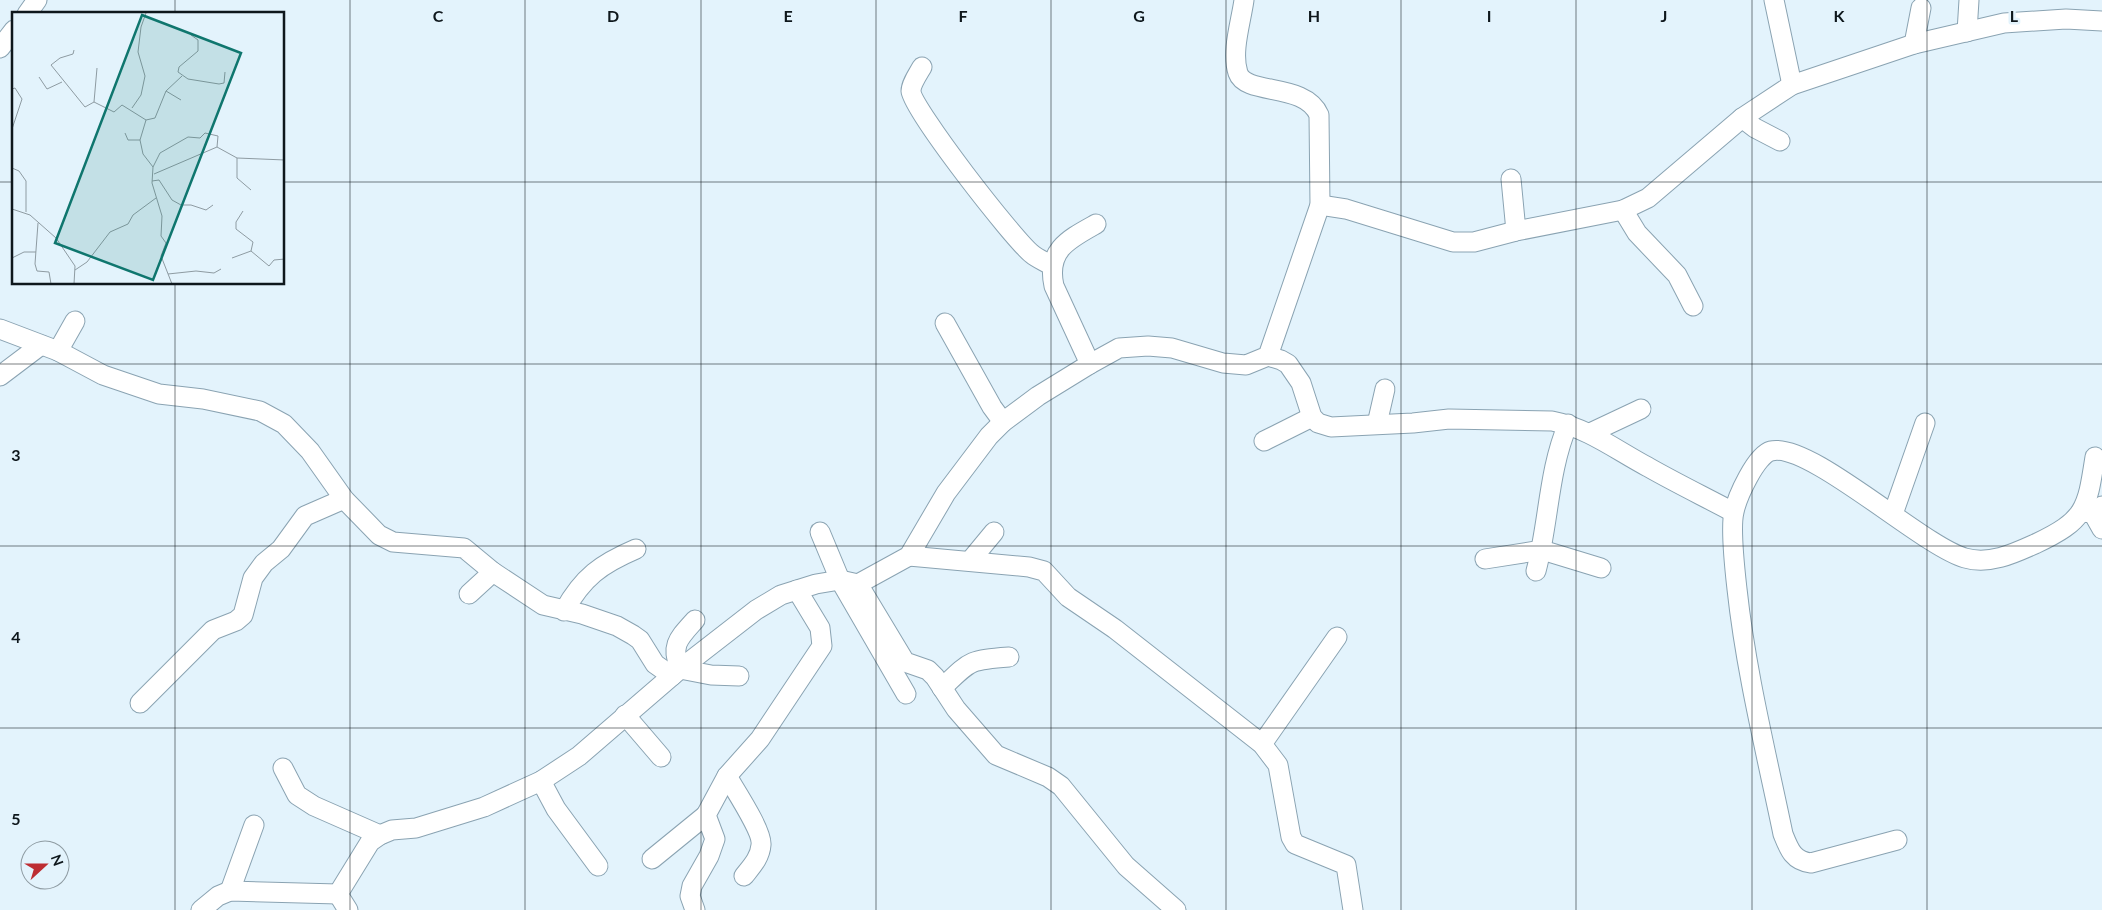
<svg xmlns="http://www.w3.org/2000/svg" width="2102" height="910" font-family="Lato,sans-serif">
	<style>
		.lines { fill: none; stroke-linecap: round; stroke-linejoin: round }
		.minor-casing { stroke: #8aa3b2; stroke-width: 21 }
		.minor { stroke: #fff; stroke-width: 19 }
		.grid { fill: none; stroke: #0e171c; stroke-width: 1; stroke-opacity: 0.55 }
		.inset-road { fill: none; stroke: #8e9ba2; stroke-width: 1 }
		.view { fill: #0f766e; fill-opacity: 0.15; stroke: #0f766e; stroke-width: 2.5 }
		.inset-edge { fill: none; stroke: #0e171c; stroke-width: 2.5 }
		.grid-label { font-size: 16px; text-anchor: middle; font-weight: bold; fill: #0e171c; stroke: #e3f3fc; stroke-width: 5; stroke-linejoin: round; paint-order: stroke }
	</style>
	<rect width="100%" height="100%" fill="#e3f3fc"/>
	<g class="lines">
		<defs>
			<g id="minor">
				<polyline points="1774,0 1792,85"/>
				<polyline points="27,14 37,0"/>
				<polyline points="1967,32 1969,0"/>
				<polyline points="1914,44 1921,8"/>
				<polyline points="0,48 14,30"/>
				<path d="M 922,67 C 918,74 911,84 911,91 C 912,109 1014,240 1032,254 C 1038,259 1046,262 1052,266"/>
				<polyline points="1742,118 1755,128 1780,141"/>
				<polyline points="1511,179 1516,231"/>
				<polyline points="1320,205 1346,209 1453,242 1474,242 1516,231 1623,210 1648,198 1742,118 1792,85 1914,44 2004,23 2066,19 2102,21"/>
				<polyline points="1623,210 1637,233 1677,275 1693,306"/>
				<polyline points="945,323 992,407 1003,422"/>
				<polyline points="0,329 58,351 103,375 159,394 203,399 260,411 284,424 310,451 344,499 379,535 393,542 464,548 493,572 543,605 582,614 617,626 633,635 640,640 655,664 672,676"/>
				<polyline points="58,351 75,321"/>
				<path d="M 1268,356 L 1281,360 L 1288,364 L 1301,383 L 1312,417 L 1318,423 L 1331,427 L 1413,423 L 1449,419 L 1552,421 C 1588,428 1616,450 1648,467 C 1676,483 1705,497 1733,512"/>
				<path d="M 1090,364 L 1054,286 C 1046,250 1069,239 1096,224"/>
				<polyline points="0,376 41,345"/>
				<polyline points="1377,424 1385,389"/>
				<polyline points="1590,433 1641,409"/>
				<polyline points="1264,441 1312,417"/>
				<polyline points="2081,512 2093,513 2102,506"/>
				<polyline points="2093,513 2102,529"/>
				<polyline points="1893,514 1925,423"/>
				<polyline points="820,532 840,580 906,694"/>
				<polyline points="909,556 1029,567 1044,571 1068,597 1115,629 1262,744 1278,765 1291,837 1295,844 1346,865 1353,910"/>
				<polyline points="1485,559 1542,550 1601,568"/>
				<polyline points="970,561 994,532"/>
				<path d="M 1536,571 C 1549,523 1548,471 1568,424"/>
				<polyline points="858,584 905,662 928,670 935,677 956,709 996,755 1048,777 1061,786 1126,866 1176,910"/>
				<polyline points="469,594 493,572"/>
				<path d="M 564,611 C 583,577 601,564 636,549"/>
				<path d="M 695,620 C 679,638 670,645 680,669 L 711,675 L 739,676"/>
				<path d="M 942,688 C 971,660 969,660 1009,657"/>
				<polyline points="140,703 213,630 236,621 243,615 253,578 264,563 281,549 305,516 344,499"/>
				<polyline points="625,715 661,757"/>
				<polyline points="1262,744 1337,637"/>
				<polyline points="283,768 297,795 314,806 380,835"/>
				<path d="M 727,776 C 735,790 763,832 761,845 C 760,858 751,867 744,876"/>
				<polyline points="541,781 556,809 598,866"/>
				<path d="M 1897,840 L 1811,863 C 1793,861 1789,849 1783,834 C 1766,752 1746,672 1737,589 C 1735,571 1730,528 1734,512 C 1737,497 1756,455 1771,451 C 1809,441 1922,546 1965,558 C 1989,565 2013,554 2035,544 C 2086,520 2087,509 2095,457"/>
				<polyline points="652,859 706,815"/>
				<polyline points="230,891 254,825"/>
				<polyline points="338,894 348,910"/>
				<path d="M 201,910 L 218,896 L 230,891 L 338,894 L 370,842 L 380,835 L 392,830 L 416,828 L 484,807 L 541,781 L 579,756 L 680,669 L 756,610 L 781,595 L 816,584 L 840,580 L 858,584 L 909,556 L 946,493 L 989,436 L 1003,422 L 1038,396 L 1090,364 L 1119,348 L 1148,346 L 1172,348 L 1223,363 L 1246,365 L 1268,356 L 1320,205 L 1319,115 C 1305,82 1246,96 1238,73 C 1231,52 1241,22 1244,0"/>
				<polyline points="695,910 690,896 692,886 709,856 715,839 706,815 727,776 760,739 822,646 820,628 797,590"/>
			</g>
		</defs>
		<use href="#minor" class="minor-casing"/>
		<use href="#minor" class="minor"/>
	</g>
	<path class="grid" d="M 175,0 L 175,14M 350,0 L 350,910M 525,0 L 525,910M 701,0 L 701,910M 876,0 L 876,910M 1051,0 L 1051,910M 1226,0 L 1226,910M 1401,0 L 1401,910M 1576,0 L 1576,910M 1752,0 L 1752,910M 1927,0 L 1927,910M 0,182 L 14,182M 284,182 L 2102,182M 175,284 L 175,910M 0,364 L 2102,364M 0,546 L 2102,546M 0,728 L 2102,728"/>
	<g transform="translate(12 12)">
		<rect width="272" height="272" fill="#e3f3fc"/>
		<path class="inset-road" d="M 179,23 L 186,28 L 186,39 L 167,55 L 166,60 L 176,67 L 207,72 L 212,71 L 213,60M 62,38 L 61,42 L 48,46 L 39,53 L 73,95 L 82,90 L 102,100 L 110,93 L 134,108 L 128,128 L 131,142 L 141,155 L 140,171 L 150,204 L 149,224 L 154,231 L 149,244 L 160,272M 27,65 L 35,77 L 50,70M 0,77 L 3,76 L 10,87 L 0,117M 154,79 L 169,88M 82,90 L 85,56M 120,96 L 129,83 L 133,64 L 126,40 L 129,15 L 134,1M 134,108 L 143,106 L 154,79 L 170,64M 113,121 L 116,128 L 128,128M 225,146 L 225,166 L 239,178M 141,155 L 148,141 L 176,125 L 188,126 L 193,121 L 206,124 L 205,135 L 225,146 L 273,148M 0,156 L 7,159 L 14,169 L 14,200M 142,162 L 205,135M 140,169 L 147,168 L 160,188 L 169,193 L 179,193 L 194,198 L 201,193M 0,197 L 18,203 L 44,226 L 63,254 L 62,272M 231,199 L 224,210 L 224,217 L 241,230 L 239,239 L 257,254 L 262,248 L 273,247M 26,211 L 23,252 L 25,259 L 37,260 L 39,272M 0,246 L 12,240 L 24,240M 220,246 L 239,239M 63,258 L 75,250 L 98,220 L 116,212 L 121,203 L 144,186M 156,262 L 184,259 L 202,261 L 209,257"/>
		<path class="view" d="M 130,3 L 229,41 L 141,268 L 43,231 Z"/>
		<rect width="272" height="272" class="inset-edge"/>
	</g>
	<g class="grid-label">
		<text x="438" y="22">C</text>
		<text x="613" y="22">D</text>
		<text x="788" y="22">E</text>
		<text x="963" y="22">F</text>
		<text x="1139" y="22">G</text>
		<text x="1314" y="22">H</text>
		<text x="1489" y="22">I</text>
		<text x="1664" y="22">J</text>
		<text x="1839" y="22">K</text>
		<text x="2014" y="22">L</text>
		<text x="16" y="461">3</text>
		<text x="16" y="643">4</text>
		<text x="16" y="825">5</text>
	</g>
	<g transform="translate(45 865) rotate(69)"><circle r="24" fill="#e3f3fc" stroke="#8e9ba2"/>
	<path d="M0-4L9 19L0 12L-9 19Z" fill="#bd2d32"/>
	<text y="-8" font-size="14" font-weight="bold" text-anchor="middle" fill="#0e171c">N</text>
	</g>
</svg>
